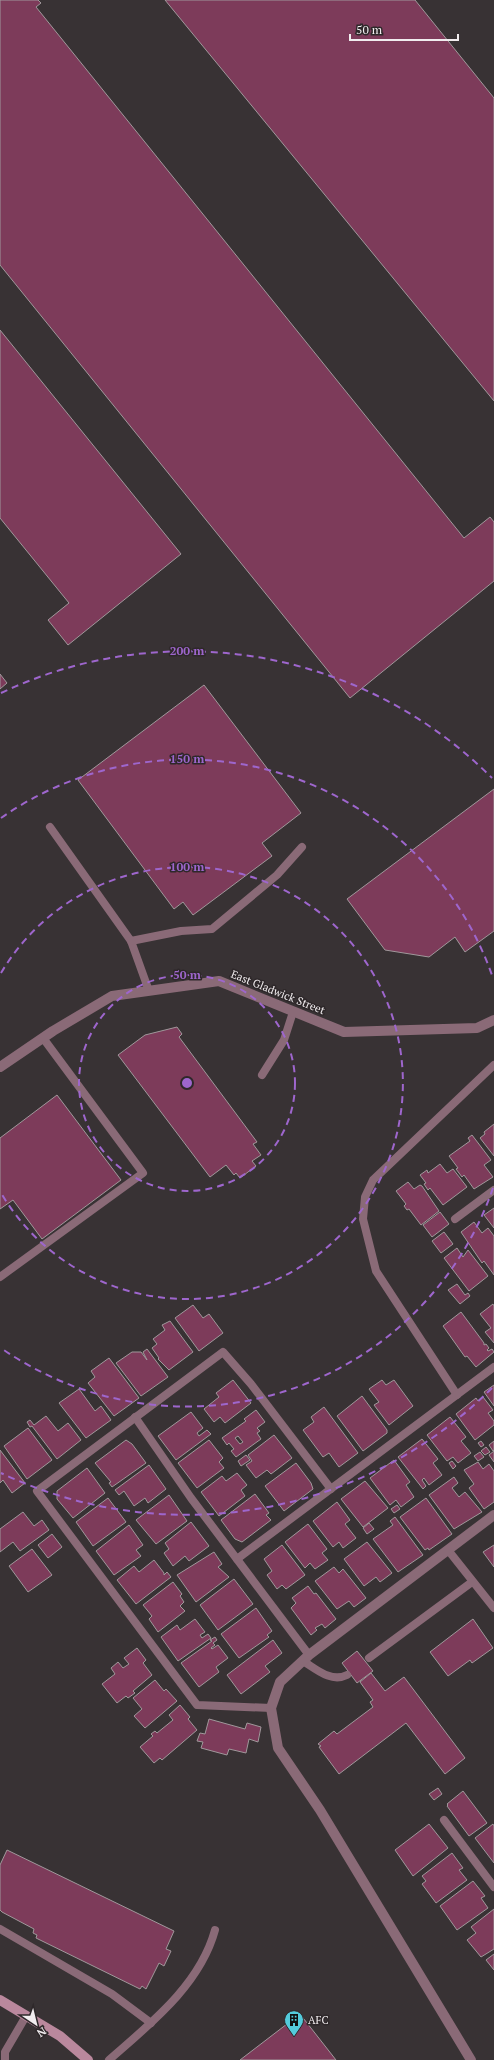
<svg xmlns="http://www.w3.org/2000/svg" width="494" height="2060" font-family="'PT Serif',serif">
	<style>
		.building { fill: #7d3b5a; stroke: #a0989b; fill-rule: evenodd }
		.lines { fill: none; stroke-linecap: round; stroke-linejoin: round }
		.lane { stroke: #8a6a77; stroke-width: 8 }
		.street { stroke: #8a6a77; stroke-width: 10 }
		.secondary { stroke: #ba889d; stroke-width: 10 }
		.ring { fill: none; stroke: #9e66cd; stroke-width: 2; stroke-dasharray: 7 5 }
		.labels { text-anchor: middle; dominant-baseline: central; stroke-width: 3; stroke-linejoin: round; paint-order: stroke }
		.street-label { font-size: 11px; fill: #f1edef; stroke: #2e282a }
		.poi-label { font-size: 11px; fill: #f1edef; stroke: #2e282a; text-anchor: start }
		.centre { fill: #9e66cd; stroke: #2e282a; stroke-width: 2 }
		.ring-label { font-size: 12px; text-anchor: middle; font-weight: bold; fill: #9e66cd; stroke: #2e282a; stroke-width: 3; stroke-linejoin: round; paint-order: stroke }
	</style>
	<rect width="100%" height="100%" fill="#383234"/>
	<g class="building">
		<polygon points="0,0 38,0 41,3 36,7 464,538 490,517 494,522 494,581 350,698 0,265"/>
		<polygon points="165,0 415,0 494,98 494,401"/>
		<polygon points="0,330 181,554 68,645 48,620 69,603 0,518"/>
		<polygon points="0,674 7,683 0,689"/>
		<polygon points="204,685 301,813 262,843 272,856 193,915 183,902 174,909 78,780"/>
		<polygon points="494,789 494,931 465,952 455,937 429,957 385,950 347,899"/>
		<polygon points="177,1027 182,1034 179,1037 257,1142 253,1144 261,1155 252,1161 256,1166 240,1178 236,1173 234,1175 226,1165 210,1177 118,1055 145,1035"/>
		<polygon points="57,1095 121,1180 42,1239 13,1200 0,1209 0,1138"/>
		<polygon points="494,1124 494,1156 480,1138 485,1134 484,1132"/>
		<polygon points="472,1135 491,1160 484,1165 493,1177 474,1189 464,1175 462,1177 456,1169 458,1168 449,1156 470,1141 468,1138"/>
		<polygon points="440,1164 447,1173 453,1169 467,1187 443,1205 430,1188 428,1190 424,1184 426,1183 420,1175 427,1170 428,1173"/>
		<polygon points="408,1182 414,1189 420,1185 422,1186 439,1211 421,1225 409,1209 407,1210 404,1206 406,1204 396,1191"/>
		<polygon points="494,1208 494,1228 484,1215"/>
		<polygon points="440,1212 449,1224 432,1237 423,1225"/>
		<polygon points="474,1222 482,1233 488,1228 494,1236 494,1275 484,1261 482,1263 461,1232"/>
		<polygon points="444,1232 453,1244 441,1253 432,1241"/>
		<polygon points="457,1248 463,1257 468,1250 488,1276 469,1291 444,1258"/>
		<polygon points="457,1284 465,1295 468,1293 470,1296 460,1304 448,1290"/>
		<polygon points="493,1304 494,1306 494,1343 485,1332 491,1328 480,1314"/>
		<polygon points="193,1305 203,1318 209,1314 223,1333 199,1351 175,1318"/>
		<polygon points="461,1312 484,1343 484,1345 486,1344 489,1348 487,1350 488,1351 492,1349 494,1352 476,1367 467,1356 465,1357 443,1326"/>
		<polygon points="170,1321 193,1352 169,1370 158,1359 159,1358 152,1348 157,1344 153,1339 165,1330 162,1325"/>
		<polygon points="147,1349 168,1377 141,1396 116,1363 132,1352 141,1352 147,1360 143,1352"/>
		<polygon points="109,1358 139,1398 114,1416 88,1383 95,1377 91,1371"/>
		<polygon points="233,1380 251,1403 225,1423 220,1417 214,1422 204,1409 219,1397 216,1393"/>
		<polygon points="382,1380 386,1385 394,1380 413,1406 389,1425 374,1405 379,1402 369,1389"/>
		<polygon points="494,1385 494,1406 484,1392"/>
		<polygon points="79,1389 95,1411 101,1406 111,1420 86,1438 59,1403"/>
		<polygon points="362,1396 387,1430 387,1433 363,1451 337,1416"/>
		<polygon points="483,1397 493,1410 488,1413 494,1421 494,1425 475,1440 456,1414 476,1398 478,1401"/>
		<polygon points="324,1407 358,1453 339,1467 329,1453 323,1457 303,1430 314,1422 311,1417"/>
		<path d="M 256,1410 L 265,1422 L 257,1428 L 260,1431 L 257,1433 L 261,1439 L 236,1457 L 231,1451 L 234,1449 L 229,1443 L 227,1445 L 222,1438 L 246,1421 L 244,1419 ZM 238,1436 L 243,1442 L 240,1444 L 235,1438 Z"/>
		<polygon points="191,1412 203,1428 197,1433 199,1436 207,1430 211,1434 176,1460 158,1436"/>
		<polygon points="46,1416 58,1431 68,1423 81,1440 57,1459 32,1426 30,1427 27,1422 30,1420 34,1425"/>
		<polygon points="450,1417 466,1437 461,1441 471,1453 458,1463 453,1457 447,1461 427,1435"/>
		<polygon points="28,1428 52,1460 27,1479 4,1446"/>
		<polygon points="274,1435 292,1458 271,1474 267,1470 256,1478 246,1465 252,1461 248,1455"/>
		<polygon points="422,1439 438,1459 433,1463 442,1475 429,1485 424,1478 422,1480 426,1486 423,1489 398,1457"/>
		<polygon points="126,1440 132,1444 146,1463 112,1487 109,1483 111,1482 95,1463"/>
		<polygon points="209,1440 223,1458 219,1462 224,1468 197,1488 178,1463"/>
		<polygon points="481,1441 484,1445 481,1447 478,1443"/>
		<polygon points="494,1441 494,1450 493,1451 489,1445"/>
		<polygon points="486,1447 490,1452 485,1455 481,1451"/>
		<polygon points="0,1450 25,1483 12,1493 3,1480 0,1483"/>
		<polygon points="494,1451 494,1462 489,1455"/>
		<polygon points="480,1452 484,1457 478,1461 474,1456"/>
		<polygon points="246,1455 250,1460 241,1466 238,1461"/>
		<polygon points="394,1460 410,1482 406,1485 414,1497 401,1507 396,1500 390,1505 370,1478"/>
		<polygon points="452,1461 456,1466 453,1469 449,1463"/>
		<polygon points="478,1462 483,1469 489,1464 494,1471 494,1502 484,1509 469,1488 474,1484 464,1470"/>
		<polygon points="296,1463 311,1483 313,1489 284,1511 265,1486"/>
		<polygon points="149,1465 166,1489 148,1503 145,1498 134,1506 124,1491 119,1495 115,1490"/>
		<polygon points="87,1468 105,1493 73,1518 57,1499 57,1491"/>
		<polygon points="237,1473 247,1485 241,1490 245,1496 219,1516 201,1492 222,1476 226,1481"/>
		<polygon points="454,1477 458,1483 452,1488 459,1497 465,1492 482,1512 454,1529 429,1495"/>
		<polygon points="365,1481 388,1508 363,1527 341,1499"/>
		<polygon points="255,1494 269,1513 266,1515 271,1520 242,1542 235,1539 221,1520"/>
		<polygon points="169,1495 187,1521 156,1544 136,1520"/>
		<polygon points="108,1498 126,1522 93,1546 76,1522"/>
		<polygon points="426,1498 452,1534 429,1550 428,1548 425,1550 400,1517"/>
		<polygon points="337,1502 350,1520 345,1524 356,1538 343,1548 339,1542 333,1547 313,1521"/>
		<polygon points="397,1505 400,1509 394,1513 391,1509"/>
		<polygon points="23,1512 34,1526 42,1520 49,1530 20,1551 13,1542 0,1552 0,1529"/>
		<polygon points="395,1517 423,1555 398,1572 373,1539 393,1525 390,1521"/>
		<polygon points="191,1522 209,1546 189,1561 185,1556 173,1566 164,1553 169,1549 165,1543"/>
		<polygon points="369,1523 374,1529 367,1534 363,1528"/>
		<polygon points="308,1524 327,1549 322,1553 328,1560 315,1569 310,1563 305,1568 285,1542"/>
		<polygon points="129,1525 143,1545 136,1550 141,1556 114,1575 96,1551"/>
		<polygon points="52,1534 62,1547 48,1558 38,1545"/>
		<polygon points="367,1542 392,1573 380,1582 376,1577 364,1586 344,1559"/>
		<polygon points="282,1545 305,1575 286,1589 282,1585 277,1589 267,1575 272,1571 264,1559"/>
		<polygon points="494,1545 494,1567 483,1552"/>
		<polygon points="32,1549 52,1575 28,1592 9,1566"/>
		<polygon points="214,1552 222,1564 218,1567 229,1577 196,1602 177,1575"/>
		<polygon points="154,1560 164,1573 164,1575 167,1572 171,1577 136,1604 117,1580 134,1566 139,1572"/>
		<polygon points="334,1567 339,1573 343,1569 366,1598 354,1607 349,1601 337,1609 315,1581"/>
		<polygon points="234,1579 253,1604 218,1630 200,1605"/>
		<polygon points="173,1582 182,1594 180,1596 184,1602 180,1606 185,1611 158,1632 149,1619 152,1616 143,1605"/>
		<polygon points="308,1586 314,1594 316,1593 336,1619 325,1628 322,1624 315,1628 317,1630 311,1635 291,1608 296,1603 292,1598"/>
		<polygon points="256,1608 272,1631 267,1635 269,1637 239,1658 221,1634"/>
		<polygon points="195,1619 205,1632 200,1635 202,1638 208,1634 211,1638 178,1661 161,1637 177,1625 180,1630"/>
		<polygon points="473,1619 493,1648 472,1663 470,1660 448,1676 430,1652"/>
		<polygon points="215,1637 217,1640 213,1643 215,1645 211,1648 212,1649 218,1645 228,1658 216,1667 219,1672 199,1687 181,1663 212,1641 210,1640"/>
		<polygon points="273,1640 282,1653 265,1666 270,1672 241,1694 227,1675"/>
		<polygon points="137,1648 146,1660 143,1663 152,1675 133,1691 135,1693 128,1698 126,1696 117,1703 102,1684 115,1674 111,1668 118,1662 123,1668 129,1664 124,1658"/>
		<polygon points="357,1651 373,1671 357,1683 342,1663"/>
		<polygon points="371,1673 385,1691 404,1677 465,1758 445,1774 406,1723 339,1774 319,1747 321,1746 318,1744 334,1731 337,1734 373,1707 370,1702 373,1700 360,1682"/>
		<polygon points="155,1680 164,1691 166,1689 177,1701 145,1728 134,1716 142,1709 133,1698"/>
		<polygon points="180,1705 190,1717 188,1719 197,1730 162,1760 160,1758 154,1763 140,1747 153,1736 151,1734 155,1731 157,1733 173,1720 169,1715"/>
		<polygon points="209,1719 245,1729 247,1723 261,1727 258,1742 249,1739 246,1753 229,1749 227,1755 201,1748 203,1742 197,1741 200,1733 205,1734"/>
		<polygon points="438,1788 442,1794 434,1800 429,1794"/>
		<polygon points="463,1791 487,1823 469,1836 447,1806 448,1805 447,1804"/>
		<polygon points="429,1824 448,1848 413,1876 395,1850"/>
		<polygon points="493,1824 494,1826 494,1863 475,1838"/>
		<polygon points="7,1850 174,1931 166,1949 171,1951 164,1966 159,1963 146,1989 142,1986 140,1989 36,1938 37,1935 33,1933 34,1929 2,1912 0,1910 0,1865"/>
		<polygon points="452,1853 463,1868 459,1870 467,1880 436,1903 422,1884 426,1881 422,1876"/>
		<polygon points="473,1881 485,1896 481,1898 488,1908 457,1930 440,1906"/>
		<polygon points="494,1909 494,1949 481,1957 467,1940 476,1933 471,1927"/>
		<polygon points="494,1954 494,1970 486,1960"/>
		<polygon points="300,2014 336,2060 240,2060"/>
	</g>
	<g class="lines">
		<g class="lane">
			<polyline points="50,827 131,941 149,991"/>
			<polyline points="131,941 181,931 212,929 277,875 302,847"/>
			<polyline points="262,1075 284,1040 293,1012"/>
			<polyline points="455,1219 494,1190"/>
			<polyline points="0,1277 143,1173 43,1038"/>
			<polyline points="457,1395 376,1271 363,1219 365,1197 373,1180 494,1065"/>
			<polyline points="135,1417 191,1498 309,1655"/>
			<polyline points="448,1550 494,1608"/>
			<polyline points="237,1559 494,1367"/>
			<polyline points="369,1658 472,1582"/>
			<path d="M 303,1661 C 316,1669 331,1683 347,1675"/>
			<polyline points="271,1708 197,1705 37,1491 223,1352 251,1384 331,1489"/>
			<polyline points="444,1820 494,1887"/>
			<polyline points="0,1929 112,1994 151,2023"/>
			<polyline points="5,2060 5,2052 26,2016"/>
			<path d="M 109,2060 C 150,2024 200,1985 215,1930"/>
		</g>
		<g class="street">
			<polyline points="0,1067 53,1031 112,996 219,981 344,1032 477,1028 494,1020"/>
			<polyline points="471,2060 320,1810 278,1748 271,1708 280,1682 309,1655 494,1515"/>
		</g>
		<polyline class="secondary" points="0,2000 60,2036 88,2060"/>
	</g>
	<g class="ring">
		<circle cx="187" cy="1083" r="108"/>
		<path d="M1 973A216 216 0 1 1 1 1193"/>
		<path d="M493 1188A324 324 0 0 1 1 1348M1 818A324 324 0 0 1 493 978"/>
		<path d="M492 1388A432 432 0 0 1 1 1473M1 693A432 432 0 0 1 492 778"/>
	</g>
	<defs>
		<symbol id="building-pin" viewBox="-11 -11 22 30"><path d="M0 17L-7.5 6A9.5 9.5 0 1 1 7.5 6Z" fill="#53cbdc" stroke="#2e282a"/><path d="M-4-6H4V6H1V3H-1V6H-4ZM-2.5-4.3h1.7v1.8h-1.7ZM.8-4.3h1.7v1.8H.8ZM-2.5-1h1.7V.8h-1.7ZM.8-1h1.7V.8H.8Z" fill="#111"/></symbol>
	</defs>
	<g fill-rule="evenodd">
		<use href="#building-pin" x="283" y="2009" width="22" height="30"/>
	</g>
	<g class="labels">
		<g class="street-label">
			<text transform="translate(278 992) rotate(22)">East Gladwick Street</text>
		</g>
		<g class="poi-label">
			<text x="308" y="2020">AFC</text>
		</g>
	</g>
	<circle cx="187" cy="1083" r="6" class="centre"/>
	<g class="ring-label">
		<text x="187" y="655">200 m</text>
		<text x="187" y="763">150 m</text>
		<text x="187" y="871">100 m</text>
		<text x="187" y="979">50 m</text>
	</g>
	<g transform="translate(36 2024) rotate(145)" stroke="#2e282a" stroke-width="3" paint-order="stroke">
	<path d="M0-3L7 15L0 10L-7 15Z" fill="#f1edef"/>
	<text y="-6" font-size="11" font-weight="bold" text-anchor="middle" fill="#f1edef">N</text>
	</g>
	<path d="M350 34v6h108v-6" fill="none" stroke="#f1edef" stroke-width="2"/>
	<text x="356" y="34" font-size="12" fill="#f1edef" stroke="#2e282a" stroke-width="3" paint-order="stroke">50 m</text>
</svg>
